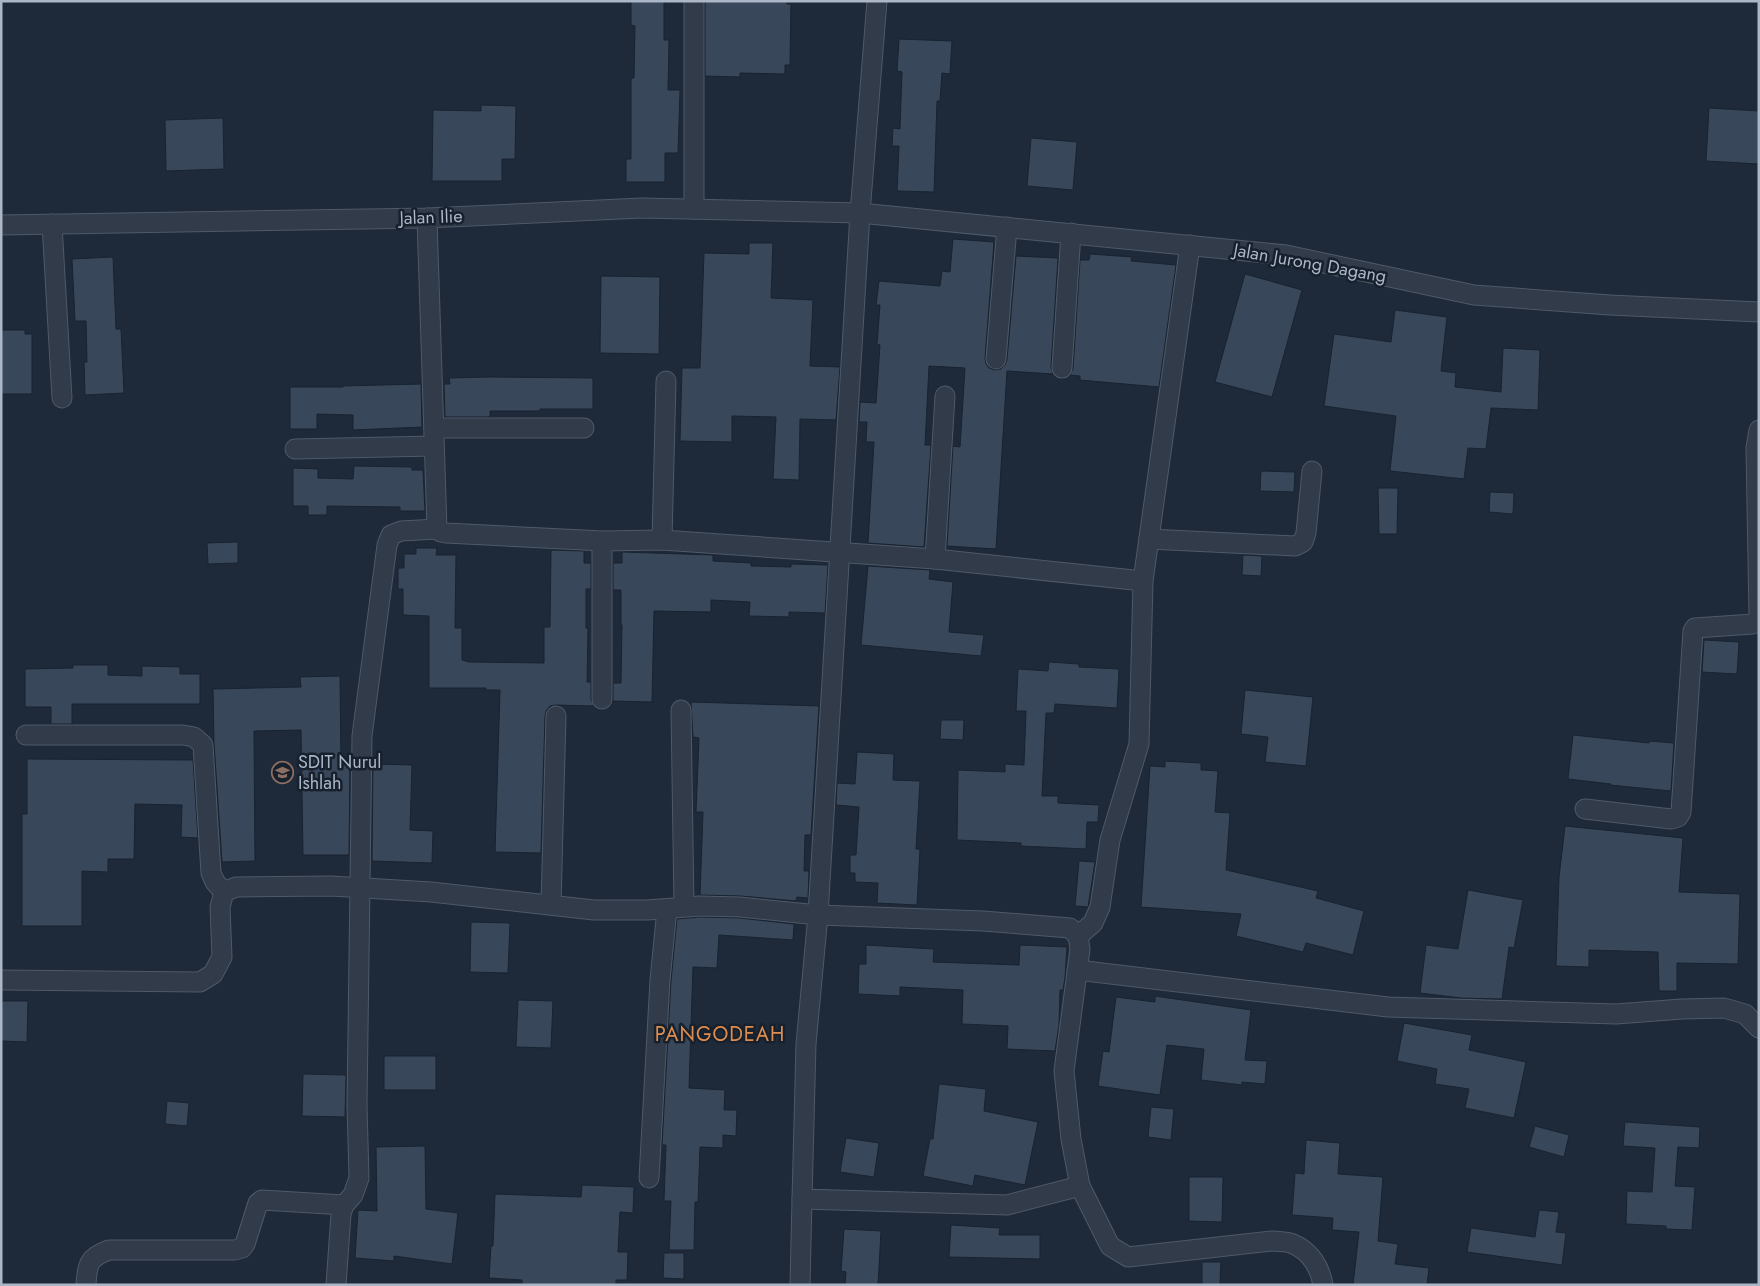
<svg xmlns="http://www.w3.org/2000/svg" width="1760" height="1286" font-family="Jost,sans-serif">
	<style>
		.building { fill: #39475a; stroke: #192330 }
		.lines { fill: none; stroke-linecap: round; stroke-linejoin: round }
		.street-casing { stroke: #4f5968; stroke-width: 21 }
		.street { stroke: #313b49; stroke-width: 19 }
		.labels { text-anchor: middle; dominant-baseline: central; stroke-width: 5; stroke-linejoin: round; paint-order: stroke }
		.street-label { font-size: 18px; fill: #abb6c7; stroke: #17212e }
		.poi-label { font-size: 18px; fill: #abb6c7; stroke: #17212e; text-anchor: start }
		.quarter-label { font-size: 20px; letter-spacing: 1px; fill: #de8d4f; stroke: #17212e }
	</style>
	<rect width="100%" height="100%" fill="#1e2939"/>
	<g class="building">
		<polygon points="631,1 664,1 664,40 669,40 668,90 680,90 678,153 665,153 665,182 626,182 626,159 631,159 631,78 634,78 635,26 631,25"/>
		<polygon points="705,1 786,1 787,4 791,4 790,65 785,65 785,74 740,73 740,77 705,76"/>
		<polygon points="899,39 952,41 950,74 942,73 940,101 937,101 934,192 897,191 899,146 892,146 893,128 900,129 902,72 897,71"/>
		<polygon points="481,105 516,106 515,159 502,159 502,181 432,181 433,110 481,111"/>
		<polygon points="1709,108 1759,111 1759,164 1706,161"/>
		<polygon points="223,118 224,169 166,171 165,120"/>
		<polygon points="1031,138 1077,142 1073,190 1027,186"/>
		<polygon points="953,239 994,242 985,358 986,364 989,368 995,370 1001,369 1005,365 1007,360 1016,256 1058,258 1051,367 1053,374 1007,371 996,549 947,546 953,446 960,447 965,368 929,366 925,445 931,445 924,547 868,543 874,442 866,442 867,422 859,422 860,402 876,403 880,345 877,344 880,305 876,305 879,281 940,286 942,271 950,272"/>
		<polygon points="749,243 773,243 771,298 813,300 810,366 840,367 836,420 800,419 799,480 773,479 776,417 732,416 732,442 680,441 682,368 700,368 704,253 749,254"/>
		<polygon points="1090,254 1132,257 1131,261 1176,265 1159,387 1080,380 1080,376 1070,375 1073,369 1080,260 1089,260"/>
		<polygon points="113,257 116,329 121,329 124,393 85,395 84,362 87,362 86,321 75,321 72,259"/>
		<polygon points="1245,274 1302,290 1272,397 1215,382"/>
		<polygon points="601,276 660,277 659,354 600,353"/>
		<polygon points="1395,310 1447,317 1441,371 1456,373 1455,387 1501,392 1503,348 1540,350 1538,410 1491,408 1486,449 1468,448 1464,479 1390,471 1396,416 1324,406 1334,334 1391,342"/>
		<polygon points="1,330 25,330 25,334 32,334 32,394 1,394"/>
		<polygon points="490,377 593,378 593,409 540,409 540,411 490,411 490,417 445,417 444,384 450,384 449,378"/>
		<polygon points="421,384 422,427 353,430 353,415 317,414 317,429 290,429 290,387 343,387 343,386"/>
		<polygon points="354,466 412,467 412,470 423,470 425,511 400,511 400,507 327,506 327,515 308,515 308,506 293,506 293,468 318,469 318,478 353,479"/>
		<polygon points="1261,471 1295,472 1294,492 1260,491"/>
		<polygon points="1378,488 1398,488 1397,534 1379,534"/>
		<polygon points="1490,492 1514,493 1513,514 1489,512"/>
		<polygon points="238,542 238,563 208,564 207,543"/>
		<polygon points="416,548 437,548 436,555 456,555 455,628 462,628 462,660 469,662 544,663 544,627 550,627 551,550 584,551 584,563 591,563 591,589 586,589 586,628 588,628 587,682 591,682 591,699 594,706 556,705 550,706 546,711 545,716 541,853 495,852 500,690 486,690 486,688 429,688 429,616 403,615 403,589 398,589 398,568 404,568 404,554 416,554"/>
		<polygon points="622,552 713,555 713,561 751,563 751,566 791,567 791,564 828,565 825,613 789,612 789,617 749,616 750,602 711,600 711,612 654,611 652,702 613,701 613,683 621,683 622,625 621,625 621,590 613,590 613,563 622,563"/>
		<polygon points="1243,555 1262,556 1261,576 1242,575"/>
		<polygon points="868,566 930,570 929,579 953,582 949,632 984,635 981,656 861,645"/>
		<polygon points="1704,640 1739,642 1737,674 1702,672"/>
		<polygon points="1049,662 1079,664 1079,667 1119,669 1117,708 1055,704 1054,713 1046,713 1042,796 1058,796 1058,803 1099,805 1098,822 1087,822 1086,849 1021,846 1021,843 957,840 958,770 1005,772 1005,764 1024,765 1026,711 1016,711 1018,669 1048,671"/>
		<polygon points="73,665 108,665 108,675 142,676 142,666 180,667 180,674 200,674 200,704 72,704 72,724 51,724 51,707 25,707 25,669 73,668"/>
		<polygon points="340,676 341,762 350,763 349,855 303,855 301,730 254,731 255,861 222,862 214,743 213,689 301,687 300,677"/>
		<polygon points="1245,690 1313,697 1306,766 1265,762 1268,737 1241,734"/>
		<polygon points="691,702 819,706 811,835 805,835 804,871 809,871 808,898 797,897 796,901 741,896 700,895 703,812 696,812 699,738 693,737"/>
		<polygon points="941,720 964,720 963,740 940,739"/>
		<polygon points="1573,735 1649,743 1649,741 1674,743 1671,791 1610,785 1611,784 1568,779"/>
		<polygon points="857,752 894,754 893,780 920,781 916,849 920,849 917,905 877,903 878,883 855,882 855,873 850,873 850,855 856,855 859,807 836,805 837,783 855,784"/>
		<polygon points="27,759 193,760 198,838 181,837 182,805 135,804 134,859 108,859 108,872 82,871 82,926 22,926 22,814 27,814"/>
		<polygon points="1165,761 1201,763 1201,770 1218,771 1215,812 1230,813 1226,870 1318,891 1316,898 1364,911 1353,955 1306,943 1303,952 1236,936 1241,914 1141,907 1150,766 1165,767"/>
		<polygon points="373,764 412,765 410,830 433,831 432,863 372,861"/>
		<polygon points="1565,826 1683,838 1679,892 1740,894 1738,964 1677,963 1677,991 1659,991 1658,952 1589,950 1589,967 1556,966 1559,877"/>
		<polygon points="1079,861 1095,862 1088,907 1075,906"/>
		<polygon points="1468,890 1523,900 1514,948 1509,947 1502,999 1461,998 1420,993 1426,945 1458,949"/>
		<polygon points="700,917 739,918 794,924 793,940 719,935 717,968 693,967 689,1088 725,1090 724,1110 737,1110 736,1136 723,1135 723,1148 700,1147 698,1202 695,1202 694,1250 669,1250 671,1201 664,1201 666,1145 662,1145 671,981 677,919"/>
		<polygon points="471,922 510,923 508,973 470,972"/>
		<polygon points="866,945 934,949 933,962 1019,965 1020,945 1067,947 1065,977 1063,990 1060,990 1059,1025 1055,1051 1007,1049 1008,1026 962,1024 963,990 900,987 900,996 858,994 859,964 866,964"/>
		<polygon points="1155,996 1251,1010 1245,1060 1267,1061 1265,1084 1242,1082 1242,1085 1201,1080 1204,1049 1167,1045 1160,1095 1098,1086 1103,1051 1109,1052 1116,997 1155,1002"/>
		<polygon points="518,1000 553,1001 551,1048 516,1047"/>
		<polygon points="1,1001 28,1001 27,1042 1,1041"/>
		<polygon points="1404,1023 1472,1035 1469,1050 1526,1062 1514,1118 1465,1108 1469,1089 1435,1084 1437,1069 1397,1061"/>
		<rect x="384" y="1056" width="52" height="34"/>
		<polygon points="303,1074 346,1075 345,1117 302,1116"/>
		<polygon points="939,1084 986,1089 984,1111 1038,1122 1025,1185 975,1175 973,1186 923,1176 930,1139 933,1139"/>
		<polygon points="167,1101 189,1103 187,1126 165,1124"/>
		<polygon points="1151,1107 1174,1109 1171,1140 1148,1137"/>
		<polygon points="1625,1122 1700,1127 1699,1148 1678,1147 1675,1186 1695,1187 1692,1230 1666,1229 1666,1226 1626,1224 1627,1191 1652,1192 1655,1148 1623,1146"/>
		<polygon points="1535,1126 1569,1135 1564,1157 1529,1147"/>
		<polygon points="846,1138 879,1143 874,1177 840,1172"/>
		<polygon points="1306,1140 1340,1143 1338,1174 1383,1177 1378,1241 1398,1244 1395,1264 1429,1268 1427,1285 1353,1285 1359,1232 1332,1230 1333,1218 1292,1215 1295,1173 1304,1174"/>
		<polygon points="425,1146 426,1209 458,1213 452,1264 394,1256 394,1261 355,1258 358,1210 377,1211 376,1147"/>
		<polygon points="1189,1177 1223,1177 1222,1222 1189,1221"/>
		<polygon points="582,1185 634,1187 633,1213 620,1212 618,1252 628,1252 627,1280 616,1280 616,1285 522,1285 522,1280 489,1278 491,1246 493,1246 495,1194 581,1197"/>
		<polygon points="1539,1210 1559,1212 1556,1232 1566,1233 1562,1265 1467,1252 1471,1228 1535,1237"/>
		<polygon points="951,1225 1000,1228 999,1235 1040,1235 1040,1259 949,1257"/>
		<polygon points="844,1229 881,1231 878,1285 845,1285 846,1272 841,1271"/>
		<polygon points="664,1253 684,1253 684,1279 663,1278"/>
		<polygon points="1202,1262 1221,1262 1220,1285 1202,1285"/>
	</g>
	<g class="lines">
		<defs>
			<g id="street">
				<polyline points="877,1 860,213 818,915 806,1044 802,1199 1007,1205 1080,1186"/>
				<polyline points="694,209 694,1"/>
				<polyline points="427,218 437,529 441,532 446,533 603,541"/>
				<polyline points="52,224 62,398"/>
				<polyline points="1,225 427,218 642,208 860,213 1286,255 1474,295 1610,305 1759,312"/>
				<polyline points="996,359 1007,227"/>
				<polyline points="1062,368 1071,233"/>
				<polyline points="434,428 584,428"/>
				<polyline points="1759,430 1756,448 1759,617"/>
				<polyline points="295,449 434,446"/>
				<polyline points="1149,539 1295,546 1303,542 1306,533 1312,471"/>
				<polyline points="662,540 666,381"/>
				<polyline points="935,559 1143,581"/>
				<polyline points="602,699 602,551 603,541 662,540 935,559 945,396"/>
				<polyline points="681,710 684,907"/>
				<polyline points="26,735 183,735 194,737 203,745 211,873 215,882 224,892"/>
				<polyline points="1585,809 1671,819 1678,817 1681,812 1693,631 1695,628 1753,624 1759,618"/>
				<polyline points="551,905 556,716"/>
				<polyline points="1078,936 1093,923 1100,907 1110,840 1139,744 1143,581 1190,245"/>
				<polyline points="1077,970 1388,1007 1616,1014 1682,1009 1724,1008 1745,1014 1759,1028"/>
				<path d="M 1,980 L 200,982 L 213,974 L 222,957 L 220,907 L 224,892 L 236,887 L 331,886 L 431,892 L 594,910 L 647,910 L 700,906 L 740,907 L 818,915 L 983,921 L 1070,928 L 1078,936 L 1080,949 L 1064,1071 L 1071,1139 L 1080,1186 L 1110,1246 L 1128,1257 L 1272,1241 C 1279,1242 1287,1241 1293,1244 C 1310,1251 1320,1267 1323,1285"/>
				<polyline points="649,1178 660,980 667,909"/>
				<path d="M 86,1285 C 87,1264 89,1257 109,1250 L 235,1250 L 242,1248 L 245,1244 L 258,1203 L 262,1200 L 344,1205"/>
				<polyline points="336,1285 341,1214 344,1205 353,1195 359,1178 357,1105 362,736 387,545 391,535 401,531 437,529"/>
				<polyline points="800,1285 802,1199"/>
			</g>
		</defs>
		<use href="#street" class="street-casing"/>
		<use href="#street" class="street"/>
	</g>
	<defs>
		<symbol id="school-ring" viewBox="-11 -11 22 22"><circle r="9.5" fill="#17212e" stroke="#8d6e63" stroke-width="1.5"/><path d="M0-5L7-2L0 1L-7-2ZM-4 1L0 2.5L4 1V4Q0 6-4 4Z" fill="#8d6e63"/></symbol>
	</defs>
	<g fill-rule="evenodd">
		<use href="#school-ring" x="270" y="760" width="25" height="25"/>
	</g>
	<g class="labels">
		<g class="street-label">
			<text transform="translate(431 217) rotate(-2)">Jalan Ilie</text>
			<text transform="translate(1310 263) rotate(10)">Jalan Jurong Dagang</text>
		</g>
		<g class="poi-label">
			<text x="298" y="762">SDIT Nurul<tspan x="298" dy="21">Ishlah</tspan></text>
		</g>
		<g class="quarter-label">
			<text x="720" y="1034">PANGODEAH</text>
		</g>
	</g>
	<rect width="1760" height="1286" fill="none" stroke="#abb6c7" stroke-width="5"/>
</svg>
